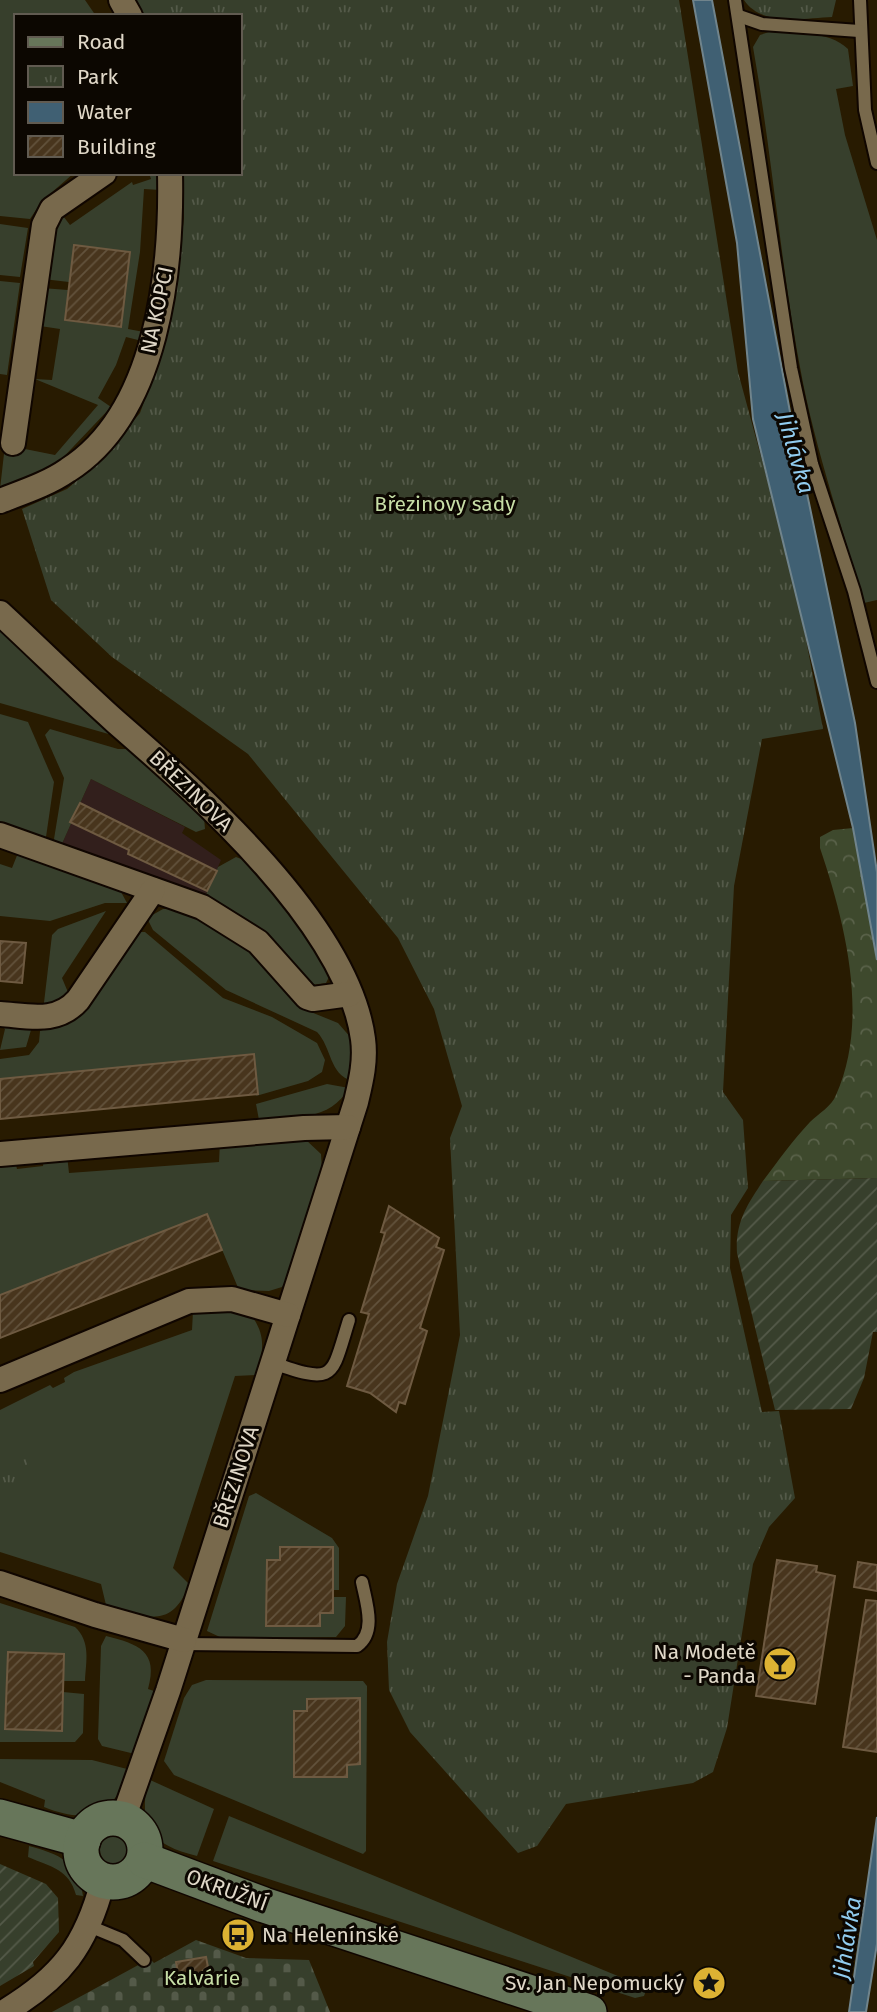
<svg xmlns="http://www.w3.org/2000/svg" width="877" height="2012" font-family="'Fira Sans',sans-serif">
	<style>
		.industrial { fill: #321f1c }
		.grass { fill: #373f2c }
		.forest { fill: url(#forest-crowns) }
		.cemetery { fill: url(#cemetery-stones) }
		.park { fill: url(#park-tufts) }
		.garden { fill: url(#garden-furrows) }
		.water { fill: #406073; stroke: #70848c; stroke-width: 2 }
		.building { fill: url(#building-hatch); stroke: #6e5a41; stroke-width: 2 }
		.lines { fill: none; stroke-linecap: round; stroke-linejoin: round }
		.lane-casing { stroke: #100600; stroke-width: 16 }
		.street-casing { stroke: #100600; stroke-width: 28 }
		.secondary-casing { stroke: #100600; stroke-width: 38 }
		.lane { stroke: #78694c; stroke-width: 12 }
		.street { stroke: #78694c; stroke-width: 24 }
		.secondary { stroke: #67765a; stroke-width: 35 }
		.labels { text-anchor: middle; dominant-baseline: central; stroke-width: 6; stroke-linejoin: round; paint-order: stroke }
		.street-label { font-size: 21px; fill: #e0d8c8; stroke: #0c0701 }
		.park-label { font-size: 21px; fill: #c7dea6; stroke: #0c0701 }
		.poi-label { font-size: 21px; fill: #e0d8c8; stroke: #0c0701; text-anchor: end }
		.water-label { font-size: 23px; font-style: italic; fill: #91ccef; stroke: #0c0701 }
	</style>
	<defs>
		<pattern id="forest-crowns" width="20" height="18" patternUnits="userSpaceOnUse" patternTransform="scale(1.75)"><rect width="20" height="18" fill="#3e492d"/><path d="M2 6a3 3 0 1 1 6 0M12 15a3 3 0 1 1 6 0" fill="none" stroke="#5a624a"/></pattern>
		<pattern id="cemetery-stones" width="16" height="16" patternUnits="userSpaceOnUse" patternTransform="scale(1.75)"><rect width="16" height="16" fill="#373f2c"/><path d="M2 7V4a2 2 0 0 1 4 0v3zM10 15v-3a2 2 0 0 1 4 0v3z" fill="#545a49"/></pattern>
		<pattern id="park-tufts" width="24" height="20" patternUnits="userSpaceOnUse" patternTransform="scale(1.75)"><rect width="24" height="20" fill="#373f2c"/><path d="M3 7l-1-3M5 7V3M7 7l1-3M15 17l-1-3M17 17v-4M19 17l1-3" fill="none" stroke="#545a49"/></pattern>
		<pattern id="garden-furrows" width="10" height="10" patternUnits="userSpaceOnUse" patternTransform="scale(1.75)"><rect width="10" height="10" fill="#373f2c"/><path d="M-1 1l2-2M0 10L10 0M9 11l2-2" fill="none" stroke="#545a49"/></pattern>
		<pattern id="building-hatch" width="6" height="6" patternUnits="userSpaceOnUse" patternTransform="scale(1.75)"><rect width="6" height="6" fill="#48351d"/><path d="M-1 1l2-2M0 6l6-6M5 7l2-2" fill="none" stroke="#62523c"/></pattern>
	</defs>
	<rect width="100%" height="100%" fill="#281b01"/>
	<polygon class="industrial" points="91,779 185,827 182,833 221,860 204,899 61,846"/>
	<g class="grass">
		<polygon points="0,0 85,0 96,16 16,16 16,173 74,173 42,201 30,219 0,216"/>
		<path d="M 769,32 C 793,34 829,30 848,49 L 853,86 L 836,89 L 845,135 L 877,240 L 877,600 L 864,603 C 843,530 818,457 803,383 C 781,272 773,159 753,47 L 760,35 Z"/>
		<polygon points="149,173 156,173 161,180 160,190 144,189 140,252 128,329 144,332 142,341 126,337 116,365 98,398 111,407 54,467 0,489 5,445 55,455 98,405 35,379 52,380 60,329 40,326 42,288 68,290 65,320 121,326 130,252 74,245 69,282 43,279 60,212 70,225 132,182 133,185 151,179"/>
		<polygon points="0,224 28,228 20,277 0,275"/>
		<polygon points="0,281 20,283 7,375 0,374"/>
		<polygon points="0,626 119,737 0,703"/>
		<polygon points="0,714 28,722 54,782 46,837 42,839 0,824"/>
		<polygon points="50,729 118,749 132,749 204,817 205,829 196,832 91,779 61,846 56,844 54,839 64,778 45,735"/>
		<polygon points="18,853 120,890 127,903 105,903 50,921 0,916 0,864 12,868"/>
		<polygon points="236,857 254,864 328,966 329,977 326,983 311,985 204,899 218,867"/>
		<path d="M 163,909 L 172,909 L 217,928 L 254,954 L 301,1008 L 338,1023 L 352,1039 L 352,1081 C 329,1074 332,1048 317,1032 L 226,990 L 153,930 L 147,918 Z"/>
		<polygon points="106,911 62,978 70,997 43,1011 52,935 58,929"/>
		<polygon points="138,932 145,932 223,998 272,1017 317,1043 325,1060 322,1072 308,1081 256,1096 257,1094 0,1079 0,1059 29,1055 39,1042 40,1031 73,1020"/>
		<polygon points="0,1024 31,1030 26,1047 0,1050 5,1029"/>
		<path d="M 327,1084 L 349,1088 C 330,1121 293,1118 259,1120 L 256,1104 Z"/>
		<polygon points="305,1139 321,1154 322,1170 288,1277 282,1287 269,1291 239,1290 207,1214 0,1295 0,1163 15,1161 17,1169 43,1166 44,1158 67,1155 69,1173 219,1162 220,1141"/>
		<path d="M 196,1305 L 251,1315 C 267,1336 263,1352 256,1375 L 235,1376 L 173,1568 L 189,1584 C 172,1631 144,1617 106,1605 L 101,1584 L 0,1552 L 0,1410 L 50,1385 L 53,1388 L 65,1382 L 64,1378 L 74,1372 L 192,1330 L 193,1311 Z"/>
		<polygon points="256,1493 332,1538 339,1548 339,1590 333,1590 280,1547 280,1560 267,1560 266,1626 319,1626 320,1613 333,1613 333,1597 346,1597 345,1626 336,1637 222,1638 207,1631 249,1496"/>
		<path d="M 0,1603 L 75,1627 C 91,1642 86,1661 85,1681 L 63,1681 L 63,1692 L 84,1694 L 83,1733 L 75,1742 L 0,1742 Z"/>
		<path d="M 106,1636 C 138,1644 159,1651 148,1689 L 154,1691 L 135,1754 L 102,1746 L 98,1739 L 101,1646 Z"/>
		<polygon points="206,1680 363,1681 367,1686 366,1851 363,1854 174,1775 164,1761 184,1698 192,1685"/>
		<path d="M 0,1759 L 92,1760 L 131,1770 C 112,1815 89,1825 44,1807 L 45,1800 L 0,1782 Z"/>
		<path d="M 148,1779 L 214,1809 L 197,1856 C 151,1845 138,1827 148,1779 Z"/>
		<polygon points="229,1816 647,1988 644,1996 635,1998 213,1861"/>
		<circle cx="114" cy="1850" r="14"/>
		<path d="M 29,1846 C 59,1854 79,1862 83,1896 L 76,1895 C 69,1869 51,1867 28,1857 Z"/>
	</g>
	<path class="forest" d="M 853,828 L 877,960 L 877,1178 L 763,1181 C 778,1161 793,1140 810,1122 C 818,1114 832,1106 836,1095 C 870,1020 845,922 820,848 L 820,837 L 833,830 Z"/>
	<polygon class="cemetery" points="196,1940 246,1958 309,1960 330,2012 52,2012 142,1963 150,1959 154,1963"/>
	<g class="park">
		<polygon points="133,0 679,0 738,372 795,582 823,729 762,739 734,886 723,1092 743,1120 748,1188 731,1215 730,1268 762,1412 779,1411 795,1498 769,1527 753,1564 727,1728 713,1772 693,1783 566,1804 537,1846 518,1853 410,1732 389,1690 387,1642 397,1584 428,1496 460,1335 450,1138 462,1106 434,1009 398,938 248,754 112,657 51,600 22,509 67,489 97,464 140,413 159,361 175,294 184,218 182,173 240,173 240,16 142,16"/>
		<path d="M 744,0 L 836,0 L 832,17 C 804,18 762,27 744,0 Z"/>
		<polygon points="27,1458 33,1487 8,1493 9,1499 0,1501 0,1464"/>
	</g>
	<g class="garden">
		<path d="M 877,1178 L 877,1332 L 873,1332 L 864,1378 L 851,1409 L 775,1410 L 737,1253 C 735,1223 747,1205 763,1181 Z"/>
		<polygon points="0,1864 46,1884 58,1898 59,1932 33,1962 34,1966 0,1986"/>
	</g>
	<g class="water">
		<polygon points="693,0 712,0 791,417 855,723 877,872 877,960 853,828 753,419 737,243"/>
		<polygon points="877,1817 877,1944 866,2012 849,2012"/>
	</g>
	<g class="building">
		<polygon points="74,245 130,252 121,327 65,320"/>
		<polygon points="80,803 217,871 207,891 128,854 129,850 70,822"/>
		<polygon points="0,941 26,943 22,983 0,981"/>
		<polygon points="254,1054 258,1094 0,1119 0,1079"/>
		<polygon points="389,1206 439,1238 436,1247 444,1250 420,1328 427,1331 405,1404 399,1402 396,1412 370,1393 347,1386 369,1314 361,1312 385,1233 381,1232"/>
		<polygon points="207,1214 222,1250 0,1338 0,1295"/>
		<polygon points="280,1547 333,1547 333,1613 320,1613 320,1626 266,1626 267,1560 280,1560"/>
		<polygon points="777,1560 817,1566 816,1572 835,1576 815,1704 756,1696"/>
		<polygon points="858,1562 877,1565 877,1591 854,1587"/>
		<polygon points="866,1600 877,1601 877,1752 843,1747"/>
		<polygon points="8,1652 64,1654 62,1731 5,1729"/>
		<polygon points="360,1698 360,1764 347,1765 347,1777 294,1777 294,1711 307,1711 307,1699"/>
		<polygon points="206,1957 210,1977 180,1983 176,1962"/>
	</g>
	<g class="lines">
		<defs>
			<g id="lane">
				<polyline points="735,0 791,368 812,464 854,591 877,682"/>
				<polyline points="860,0 865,110 877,163"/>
				<polyline points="739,16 762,24 859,31"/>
				<path d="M 273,1363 C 336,1385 331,1378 349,1320"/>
				<path d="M 183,1644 L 357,1646 C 377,1632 366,1602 362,1582"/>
				<polyline points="89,1926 123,1940 144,1960"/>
			</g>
			<g id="street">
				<polyline points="121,0 130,16"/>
				<polyline points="13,443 44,225 52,209 104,173"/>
				<path d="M 0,501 C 23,492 48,484 68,470 C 158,413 172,269 170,173"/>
				<path d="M 0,613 C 39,649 77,687 116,722 C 200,795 348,925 363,1039 C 366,1061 361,1081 356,1102 L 168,1691 L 123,1819"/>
				<polyline points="0,835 202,907 258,942 307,997 313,999 350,994"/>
				<path d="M 0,1014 C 29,1016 57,1024 78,1000 L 153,890"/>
				<polyline points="0,1154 304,1128 348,1127"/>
				<polyline points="0,1380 189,1301 232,1299 288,1315"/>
				<polyline points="0,1583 95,1615 184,1640"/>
				<path d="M 4,2012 C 61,1978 86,1946 103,1881"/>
			</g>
			<g id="secondary">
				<polyline points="0,1817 83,1840"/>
				<circle cx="113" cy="1850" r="32"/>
				<polyline points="144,1860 264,1905 589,2012"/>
			</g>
		</defs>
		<use href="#lane" class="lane-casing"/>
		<use href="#street" class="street-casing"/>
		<use href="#secondary" class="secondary-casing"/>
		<use href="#lane" class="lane"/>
		<use href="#street" class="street"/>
		<use href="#secondary" class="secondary"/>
	</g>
	<defs>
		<symbol id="bar-disc" viewBox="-11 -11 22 22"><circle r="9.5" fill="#dcb233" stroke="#0c0701"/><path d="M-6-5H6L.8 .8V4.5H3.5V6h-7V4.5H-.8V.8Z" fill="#111"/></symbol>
		<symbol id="bus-disc" viewBox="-11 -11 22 22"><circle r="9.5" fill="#dcb233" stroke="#0c0701"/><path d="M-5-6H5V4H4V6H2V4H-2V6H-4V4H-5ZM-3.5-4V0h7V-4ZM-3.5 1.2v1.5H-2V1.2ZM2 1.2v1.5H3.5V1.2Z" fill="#111"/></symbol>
		<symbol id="sight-disc" viewBox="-11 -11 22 22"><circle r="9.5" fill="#dcb233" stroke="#0c0701"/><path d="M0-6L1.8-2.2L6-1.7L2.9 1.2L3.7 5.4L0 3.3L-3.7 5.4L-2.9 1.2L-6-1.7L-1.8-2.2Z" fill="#111"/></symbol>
	</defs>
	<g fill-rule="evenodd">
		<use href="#bar-disc" x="761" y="1645" width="38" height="38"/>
		<use href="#bus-disc" x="219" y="1916" width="38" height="38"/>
		<use href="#sight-disc" x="690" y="1964" width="38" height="38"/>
	</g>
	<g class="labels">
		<g class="street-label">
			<text transform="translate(157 310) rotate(-78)">NA KOPCI</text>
			<text transform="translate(191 791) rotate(44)">BŘEZINOVA</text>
			<text transform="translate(236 1477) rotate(-72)">BŘEZINOVA</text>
			<text transform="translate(227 1890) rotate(20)">OKRUŽNÍ</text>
		</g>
		<g class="park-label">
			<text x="445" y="504">Březinovy sady</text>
			<text x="202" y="1978">Kalvárie</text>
		</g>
		<g class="poi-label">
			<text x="756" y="1652">Na Modetě<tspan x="756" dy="24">- Panda</tspan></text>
			<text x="262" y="1935" text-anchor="start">Na Helenínské</text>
			<text x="684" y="1983">Sv. Jan Nepomucký</text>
		</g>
		<g class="water-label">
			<text transform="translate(796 453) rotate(74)">Jihlávka</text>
			<text transform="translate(847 1938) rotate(-81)">Jihlávka</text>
		</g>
	</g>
	<rect x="14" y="14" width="228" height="161" fill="#0c0701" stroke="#615b51" stroke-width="2"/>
	<rect x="28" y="37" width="35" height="10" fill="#67765a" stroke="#615b51" stroke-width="2"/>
	<text x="77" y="49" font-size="21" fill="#e0d8c8">Road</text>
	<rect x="28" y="66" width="35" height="21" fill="url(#park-tufts)" stroke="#615b51" stroke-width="2"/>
	<text x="77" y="84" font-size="21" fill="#e0d8c8">Park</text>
	<rect x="28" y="102" width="35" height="21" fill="#406073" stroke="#615b51" stroke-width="2"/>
	<text x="77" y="119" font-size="21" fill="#e0d8c8">Water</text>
	<rect x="28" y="136" width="35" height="21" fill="url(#building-hatch)" stroke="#615b51" stroke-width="2"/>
	<text x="77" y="154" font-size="21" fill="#e0d8c8">Building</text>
</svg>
